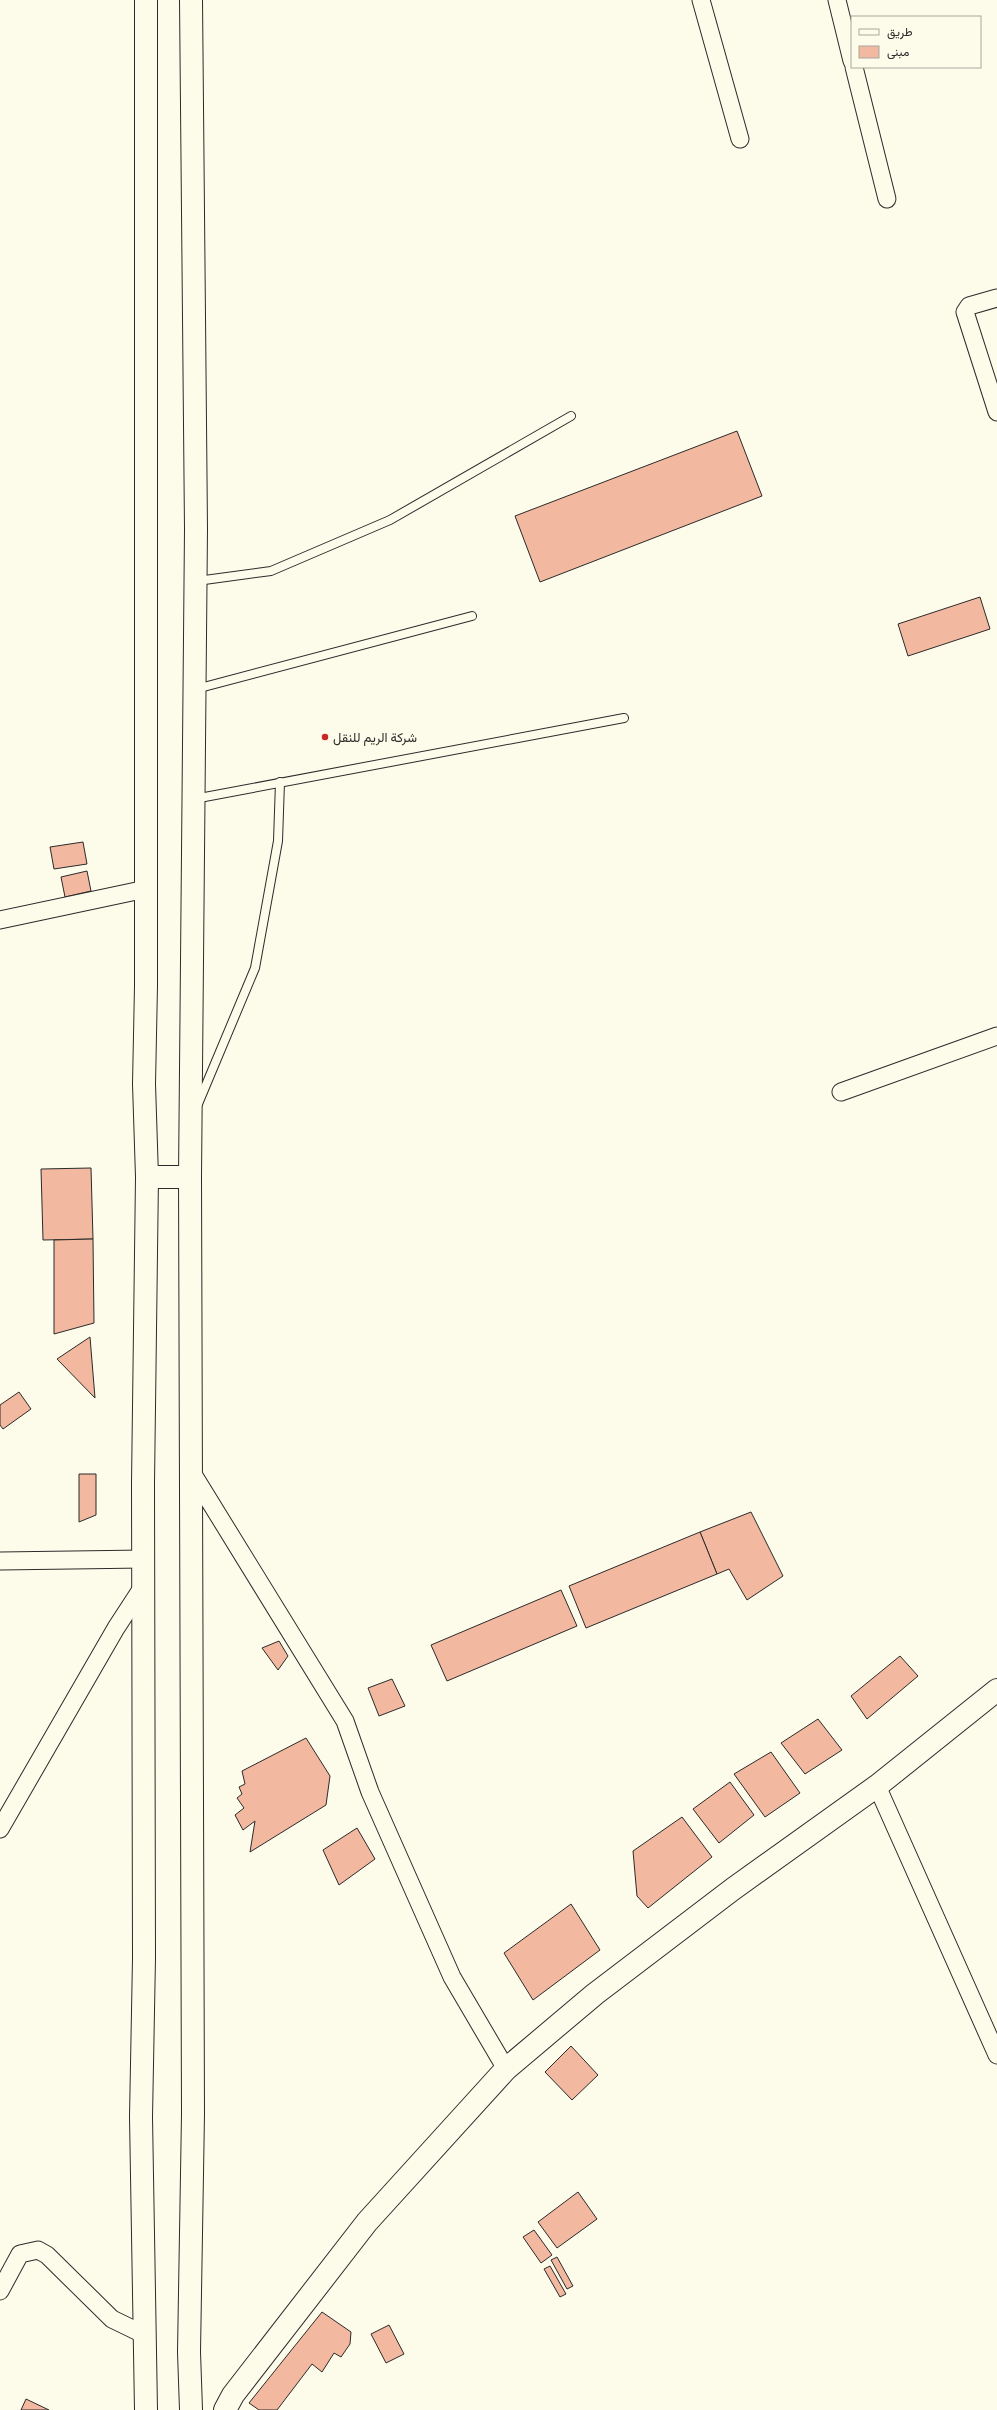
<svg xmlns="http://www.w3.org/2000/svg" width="997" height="2410" font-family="'Roboto Condensed',Vazirmatn,sans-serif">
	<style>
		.building { fill: #f2b8a0; stroke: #2b2b2b }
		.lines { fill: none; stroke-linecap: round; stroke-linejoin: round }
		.lane-casing { stroke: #2b2b2b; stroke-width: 10 }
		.street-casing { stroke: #2b2b2b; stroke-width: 19 }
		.secondary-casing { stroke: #2b2b2b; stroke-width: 24 }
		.lane { stroke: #fdfbea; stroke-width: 8 }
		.street { stroke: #fdfbea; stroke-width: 17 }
		.secondary { stroke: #fdfbea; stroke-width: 22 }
		.poi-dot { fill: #c62828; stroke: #fdfbea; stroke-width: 1.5 }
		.labels { text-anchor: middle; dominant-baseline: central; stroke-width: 3; stroke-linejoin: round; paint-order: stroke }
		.poi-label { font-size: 13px; fill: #2b2b2b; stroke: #fdfbea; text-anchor: start }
	</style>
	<rect width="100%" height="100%" fill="#fdfbea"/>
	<g class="building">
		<polygon points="737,431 762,496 540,582 515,516"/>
		<polygon points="980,597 990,629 908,656 898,624"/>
		<polygon points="83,842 87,864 54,869 50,847"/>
		<polygon points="87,871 91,891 65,897 61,877"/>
		<polygon points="91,1168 93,1239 43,1240 41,1169"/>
		<polygon points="93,1239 94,1323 54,1334 54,1240"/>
		<polygon points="90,1337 95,1398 57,1359"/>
		<polygon points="19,1392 31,1409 3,1429 0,1425 0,1405"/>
		<polygon points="79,1474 96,1474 96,1515 79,1522"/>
		<polygon points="751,1512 783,1576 747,1600 729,1569 717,1574 700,1532"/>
		<polygon points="700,1532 717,1574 586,1628 569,1586"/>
		<polygon points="561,1590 577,1626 447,1681 431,1645"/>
		<polygon points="279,1641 288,1656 278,1670 262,1648"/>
		<polygon points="900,1656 918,1676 867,1719 851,1696"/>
		<polygon points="392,1679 405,1706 379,1716 368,1688"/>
		<polygon points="818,1719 842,1750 805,1774 781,1743"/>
		<polygon points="306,1738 330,1776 326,1805 250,1852 255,1821 243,1830 235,1815 244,1808 237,1798 242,1794 239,1787 245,1784 242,1771"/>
		<polygon points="771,1752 800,1793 765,1817 734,1774"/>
		<polygon points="730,1782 754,1815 719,1843 693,1809"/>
		<polygon points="682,1817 712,1857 648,1908 637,1896 633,1851"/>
		<polygon points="357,1828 375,1859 339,1885 323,1850"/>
		<polygon points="571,1904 600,1950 533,2000 504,1953"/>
		<polygon points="571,2046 598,2075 572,2100 545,2072"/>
		<polygon points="578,2192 597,2219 557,2248 538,2222"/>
		<polygon points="534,2230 552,2255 541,2263 523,2237"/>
		<polygon points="557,2257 573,2286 567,2289 551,2260"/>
		<polygon points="550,2266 566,2294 560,2297 544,2269"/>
		<polygon points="322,2312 351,2332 350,2344 341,2357 334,2353 322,2372 312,2364 277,2410 259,2410 249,2403"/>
		<polygon points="389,2325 404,2354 386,2363 371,2334"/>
		<polygon points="26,2399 49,2410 21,2410"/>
	</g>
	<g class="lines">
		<defs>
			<g id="lane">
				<polyline points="197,581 271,571 390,520 571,416"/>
				<polyline points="196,689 472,616"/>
				<polyline points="194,799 624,718"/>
				<polyline points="198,1104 255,968 278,841 280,782"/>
			</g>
			<g id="street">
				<polyline points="701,0 740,139"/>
				<polyline points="837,0 852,61"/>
				<polyline points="854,67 887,199"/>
				<polyline points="997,298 969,306 965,312 997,412"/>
				<polyline points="0,920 146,889"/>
				<polyline points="841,1092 997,1036"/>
				<polyline points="191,1471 345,1721 370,1792 452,1977 506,2069"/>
				<polyline points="0,1561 144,1559"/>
				<polyline points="877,1786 997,2055"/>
				<polyline points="0,1829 116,1628 144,1585"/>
				<polyline points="0,2291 20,2254 38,2250 47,2255 112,2319 145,2335"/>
			</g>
			<g id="secondary">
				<polyline points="146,0 146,986 144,1084 147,1177 143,1483 144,1958 141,2117 146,2410"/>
				<polyline points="191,0 196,529 190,1177 193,2114 189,2352 191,2410"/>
				<polyline points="147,1177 190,1177"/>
				<polyline points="225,2410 233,2395 367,2222 506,2069 595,1994 733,1889 877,1786 997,1690"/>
			</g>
		</defs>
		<use href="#lane" class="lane-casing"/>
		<use href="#street" class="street-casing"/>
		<use href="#secondary" class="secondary-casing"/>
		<use href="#lane" class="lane"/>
		<use href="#street" class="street"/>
		<use href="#secondary" class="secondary"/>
	</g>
	<circle class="poi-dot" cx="325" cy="737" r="4"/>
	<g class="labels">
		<g class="poi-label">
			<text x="333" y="737">شركة الريم للنقل</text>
		</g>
	</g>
	<rect x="851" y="16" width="130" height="52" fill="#fdfbea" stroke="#a9a89e"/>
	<rect x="859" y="29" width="20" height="6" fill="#fdfbea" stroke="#a9a89e"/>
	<text x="887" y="36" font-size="12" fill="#2b2b2b">طريق</text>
	<rect x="859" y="46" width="20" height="12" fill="#f2b8a0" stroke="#a9a89e"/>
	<text x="887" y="56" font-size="12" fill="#2b2b2b">مبنى</text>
</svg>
